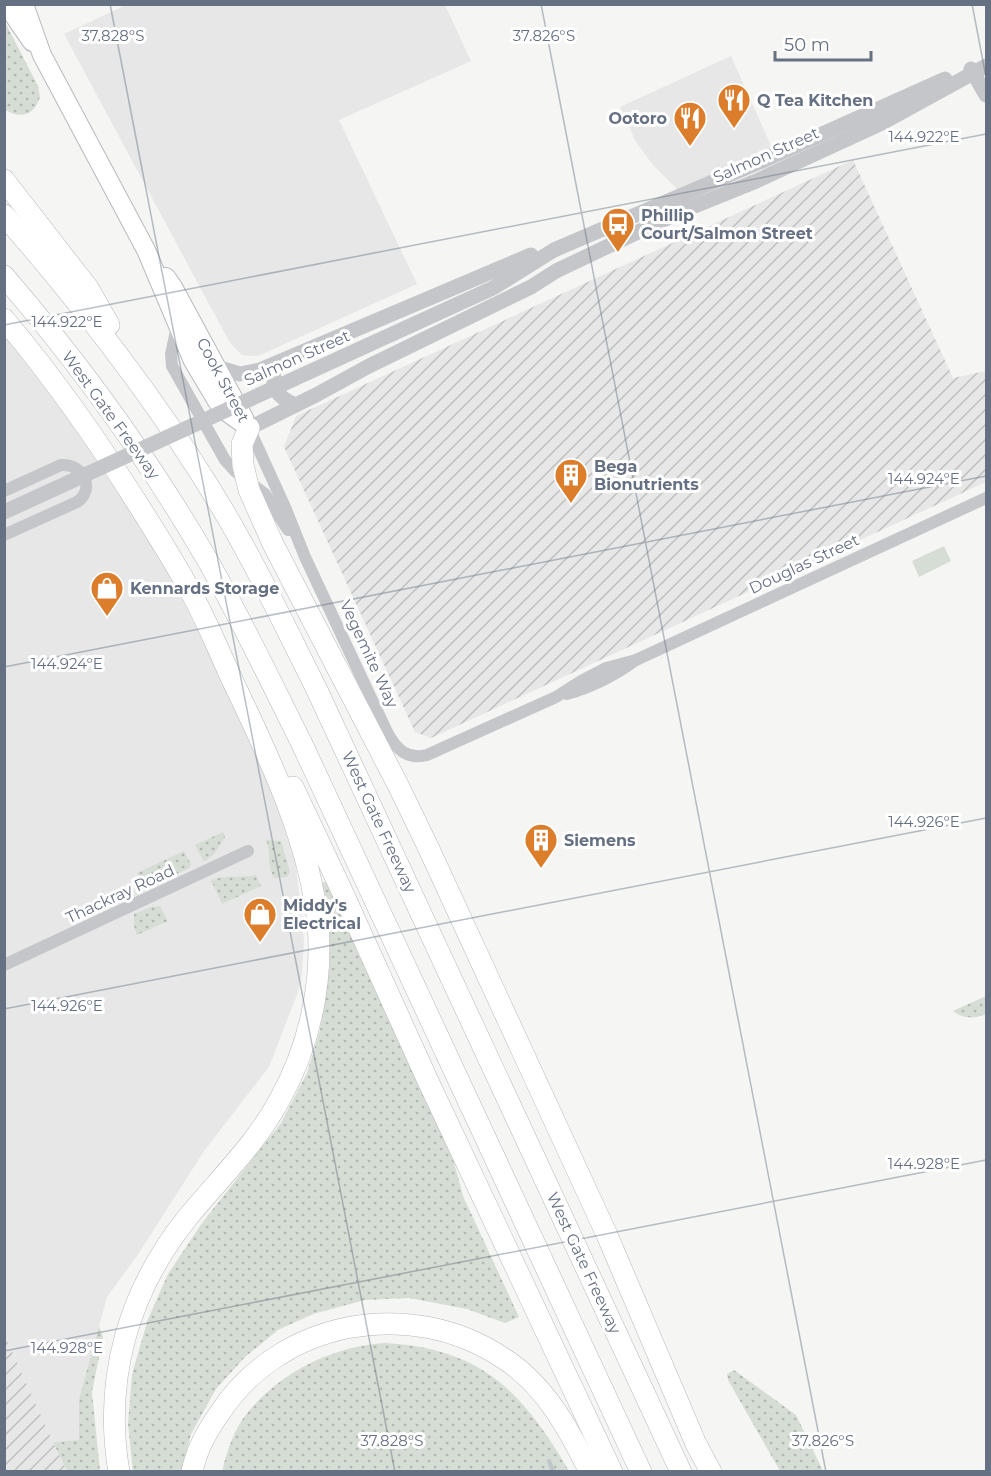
<svg xmlns="http://www.w3.org/2000/svg" width="991" height="1476" font-family="Montserrat,sans-serif">
	<style>
		.built { fill: #e6e7e6 }
		.industrial { fill: url(#industrial-furrows) }
		.grass { fill: url(#grass-dots) }
		.pitch { fill: #d6ddd4 }
		.lines { fill: none; stroke-linecap: round; stroke-linejoin: round }
		.stream { stroke: #bec6cc; stroke-width: 4 }
		.primary-casing { stroke: #b7b9be; stroke-width: 20 }
		.motorway-casing { stroke: #b6b8bc; stroke-width: 22 }
		.minor { stroke: #c4c6ca; stroke-width: 12 }
		.tertiary { stroke: #c4c6ca; stroke-width: 15 }
		.primary { stroke: #fff; stroke-width: 18 }
		.motorway { stroke: #fff; stroke-width: 21 }
		.tertiary-bridge { stroke: #c4c6ca; stroke-width: 15 }
		.ticks { fill: none; stroke: #667083; stroke-width: 1.5; stroke-opacity: 0.45 }
		.labels { text-anchor: middle; dominant-baseline: central; stroke-width: 6; stroke-linejoin: round; paint-order: stroke }
		.poi-label { font-size: 16px; font-weight: bold; fill: #667083; stroke: #fff; text-anchor: start }
		.street-label { font-size: 16px; fill: #667083; stroke: #fff }
		.ticks-label { font-size: 15px; text-anchor: middle; fill: #667083; stroke: #fff; stroke-width: 6; stroke-linejoin: round; paint-order: stroke }
	</style>
	<defs>
		<pattern id="industrial-furrows" width="10" height="10" patternUnits="userSpaceOnUse" patternTransform="scale(1.5)"><rect width="10" height="10" fill="#e6e7e6"/><path d="M-1 1l2-2M0 10L10 0M9 11l2-2" fill="none" stroke="#bec0c0"/></pattern>
		<pattern id="grass-dots" width="8" height="8" patternUnits="userSpaceOnUse" patternTransform="scale(1.5)"><rect width="8" height="8" fill="#d6ddd4"/><path d="M2 2h.1M6 6h.1" fill="none" stroke="#b1b8b1" stroke-width="1.8" stroke-linecap="round"/></pattern>
	</defs>
	<rect width="100%" height="100%" fill="#f5f6f3"/>
	<g class="built">
		<polygon points="128,4 445,5 471,61 339,120 417,284 258,356 242,355 230,343 64,34"/>
		<polygon points="731,56 772,148 678,190 653,165 636,142 620,107"/>
		<polygon points="4,335 65,415 158,552 264,763 285,821 296,866 304,940 302,973 298,992 269,1067 204,1151 137,1256 107,1297 79,1399 79,1440 53,1442 4,1334"/>
	</g>
	<g class="industrial">
		<polygon points="853,160 953,378 986,371 986,482 431,738 415,732 284,447 296,416"/>
		<polygon points="4,1334 53,1442 67,1471 5,1471"/>
	</g>
	<g class="grass">
		<path d="M 5,22 L 38,86 L 40,97 C 34,116 21,119 5,110 Z"/>
		<polygon points="223,832 225,837 214,854 204,862 195,845"/>
		<path d="M 266,840 L 281,841 L 290,872 L 287,877 L 274,878 C 266,861 272,855 266,840 Z"/>
		<polygon points="184,851 191,865 189,868 148,888 144,887 137,873"/>
		<path d="M 256,875 L 261,886 L 222,904 L 211,880 C 226,874 241,879 256,875 Z"/>
		<polygon points="326,882 454,1162 463,1196 519,1317 505,1323 467,1309 409,1298 365,1300 313,1314 278,1330 245,1357 216,1389 191,1434 182,1471 133,1472 128,1424 132,1374 148,1319 168,1274 202,1223 281,1123 307,1073 320,1030 328,975 327,926 320,883"/>
		<polygon points="160,906 168,921 137,935 134,926 134,914 151,907"/>
		<path d="M 986,996 L 986,1014 C 975,1019 963,1019 953,1011 Z"/>
		<polygon points="99,1326 103,1337 92,1392 100,1471 67,1471 53,1442 79,1440 79,1399"/>
		<path d="M 385,1343 C 481,1348 523,1392 569,1471 L 222,1471 C 227,1451 234,1429 248,1412 C 281,1372 333,1346 385,1343 Z"/>
		<polygon points="734,1370 796,1415 823,1471 780,1471 728,1380 727,1374"/>
	</g>
	<polygon class="pitch" points="944,546 951,561 919,577 912,561"/>
	<g class="lines">
		<polyline class="stream" points="549,1461 553,1472"/>
		<defs>
			<g id="primary">
				<polyline points="6,4 32,42"/>
				<polyline points="24,4 42,55 146,250 193,361 221,408 249,428"/>
				<polyline points="166,277 173,287 244,418"/>
			</g>
			<g id="motorway">
				<polyline points="4,180 88,288 109,325"/>
				<path d="M 4,215 C 86,309 163,408 226,515 C 259,571 287,630 316,688 L 681,1472"/>
				<path d="M 4,276 C 80,364 150,461 208,561 C 242,621 271,682 302,744 L 641,1472"/>
				<path d="M 4,319 C 59,384 107,454 151,525 C 166,549 181,573 194,598 C 210,628 223,661 238,692 C 272,763 310,845 318,924 C 323,984 309,1047 280,1099 C 256,1144 220,1178 188,1217 C 129,1290 103,1378 119,1472"/>
				<polyline points="249,428 242,444 243,465 249,490 273,544 399,787 429,849 607,1235 696,1444 711,1472"/>
				<polyline points="293,787 341,889 428,1081 612,1472"/>
				<path d="M 192,1472 C 196,1451 207,1431 219,1414 C 280,1320 410,1296 503,1358 C 545,1385 568,1428 590,1472"/>
			</g>
		</defs>
		<use href="#primary" class="primary-casing"/>
		<use href="#motorway" class="motorway-casing"/>
		<g class="minor">
			<polyline points="176,324 176,331 171,354 172,366 225,460 235,471 265,494 288,530"/>
			<path d="M 249,428 L 285,507 L 305,557 L 388,734 C 397,750 408,760 427,755 L 556,697 L 581,681 L 606,668 L 636,660"/>
			<path d="M 4,491 L 61,465 C 83,463 96,489 77,502 L 4,535"/>
			<path d="M 567,694 C 593,687 614,676 636,660 L 986,498"/>
			<polyline points="4,965 248,851"/>
		</g>
		<g class="tertiary">
			<polyline points="971,69 986,95"/>
			<polyline points="342,357 493,288 554,250 762,161 945,79"/>
			<path d="M 273,365 C 274,387 273,396 296,405"/>
			<polyline points="216,367 240,374 260,370 531,255"/>
			<polyline points="249,428 316,395 369,366 531,287 556,271 682,211 754,182 882,123 986,66"/>
		</g>
		<use href="#primary" class="primary"/>
		<use href="#motorway" class="motorway"/>
		<polyline class="tertiary-bridge" points="4,512 342,357"/>
	</g>
	<path class="ticks" d="M 110,4 L 395,1472M 541,4 L 826,1472M 972,4 L 986,77M 4,325 L 986,134M 4,667 L 986,476M 4,1009 L 986,818M 4,1351 L 986,1160"/>
	<defs>
		<symbol id="restaurant-pin" viewBox="-11 -11 22 30"><path d="M0 17L-7.5 6A9.5 9.5 0 1 1 7.5 6Z" fill="#dc7d2c" stroke="#fff"/><path d="M-5-6h1v4h1v-4h1v4h1v-4h1v5L-1.5 .5V6h-2V.5L-5-1ZM5-6V6H3V1.5H1.5Q1.5-4 5-6Z" fill="#fff"/></symbol>
		<symbol id="bus-pin" viewBox="-11 -11 22 30"><path d="M0 17L-7.5 6A9.5 9.5 0 1 1 7.5 6Z" fill="#dc7d2c" stroke="#fff"/><path d="M-5-6H5V4H4V6H2V4H-2V6H-4V4H-5ZM-3.5-4V0h7V-4ZM-3.5 1.2v1.5H-2V1.2ZM2 1.2v1.5H3.5V1.2Z" fill="#fff"/></symbol>
		<symbol id="building-pin" viewBox="-11 -11 22 30"><path d="M0 17L-7.5 6A9.5 9.5 0 1 1 7.5 6Z" fill="#dc7d2c" stroke="#fff"/><path d="M-4-6H4V6H1V3H-1V6H-4ZM-2.5-4.3h1.7v1.8h-1.7ZM.8-4.3h1.7v1.8H.8ZM-2.5-1h1.7V.8h-1.7ZM.8-1h1.7V.8H.8Z" fill="#fff"/></symbol>
		<symbol id="shop-pin" viewBox="-11 -11 22 30"><path d="M0 17L-7.5 6A9.5 9.5 0 1 1 7.5 6Z" fill="#dc7d2c" stroke="#fff"/><path d="M-5-2.5h2.3a2.7 3.5 0 0 1 5.4 0H5L5.5 6h-11ZM-1.5-2.5h3a1.5 2.3 0 0 0-3 0Z" fill="#fff"/></symbol>
	</defs>
	<g fill-rule="evenodd">
		<use href="#restaurant-pin" x="715" y="81" width="38" height="52"/>
		<use href="#restaurant-pin" x="671" y="99" width="38" height="52"/>
		<use href="#bus-pin" x="599" y="205" width="38" height="52"/>
		<use href="#building-pin" x="552" y="456" width="38" height="52"/>
		<use href="#shop-pin" x="88" y="569" width="38" height="52"/>
		<use href="#building-pin" x="522" y="821" width="38" height="52"/>
		<use href="#shop-pin" x="241" y="895" width="38" height="52"/>
	</g>
	<g class="labels">
		<g class="poi-label">
			<text x="757" y="100">Q Tea Kitchen</text>
			<text x="667" y="118" text-anchor="end">Ootoro</text>
			<text x="641" y="215">Phillip<tspan x="641" dy="18">Court/Salmon Street</tspan></text>
			<text x="594" y="466">Bega<tspan x="594" dy="18">Bionutrients</tspan></text>
			<text x="130" y="588">Kennards Storage</text>
			<text x="564" y="840">Siemens</text>
			<text x="283" y="905">Middy's<tspan x="283" dy="18">Electrical</tspan></text>
		</g>
		<g class="street-label">
			<text transform="translate(766 155) rotate(-24)">Salmon Street</text>
			<text transform="translate(297 358) rotate(-24)">Salmon Street</text>
			<text transform="translate(223 380) rotate(62)">Cook Street</text>
			<text transform="translate(111 415) rotate(54)">West Gate Freeway</text>
			<text transform="translate(804 564) rotate(-25)">Douglas Street</text>
			<text transform="translate(369 654) rotate(65)">Vegemite Way</text>
			<text transform="translate(379 822) rotate(65)">West Gate Freeway</text>
			<text transform="translate(120 894) rotate(-25)">Thackray Road</text>
			<text transform="translate(584 1263) rotate(65)">West Gate Freeway</text>
		</g>
	</g>
	<g class="ticks-label">
		<text x="113" y="41">37.828°S</text>
		<text x="544" y="41">37.826°S</text>
		<text x="924" y="142">144.922°E</text>
		<text x="67" y="327">144.922°E</text>
		<text x="924" y="484">144.924°E</text>
		<text x="67" y="669">144.924°E</text>
		<text x="924" y="827">144.926°E</text>
		<text x="67" y="1011">144.926°E</text>
		<text x="924" y="1169">144.928°E</text>
		<text x="67" y="1353">144.928°E</text>
		<text x="392" y="1446">37.828°S</text>
		<text x="823" y="1446">37.826°S</text>
	</g>
	<rect width="991" height="1476" fill="none" stroke="#667083" stroke-width="12"/>
	<path d="M775 51v9h96v-9" fill="none" stroke="#667083" stroke-width="3"/>
	<text x="784" y="51" font-size="18" fill="#667083" stroke="#ffffff" stroke-width="4.5" paint-order="stroke">50 m</text>
</svg>
